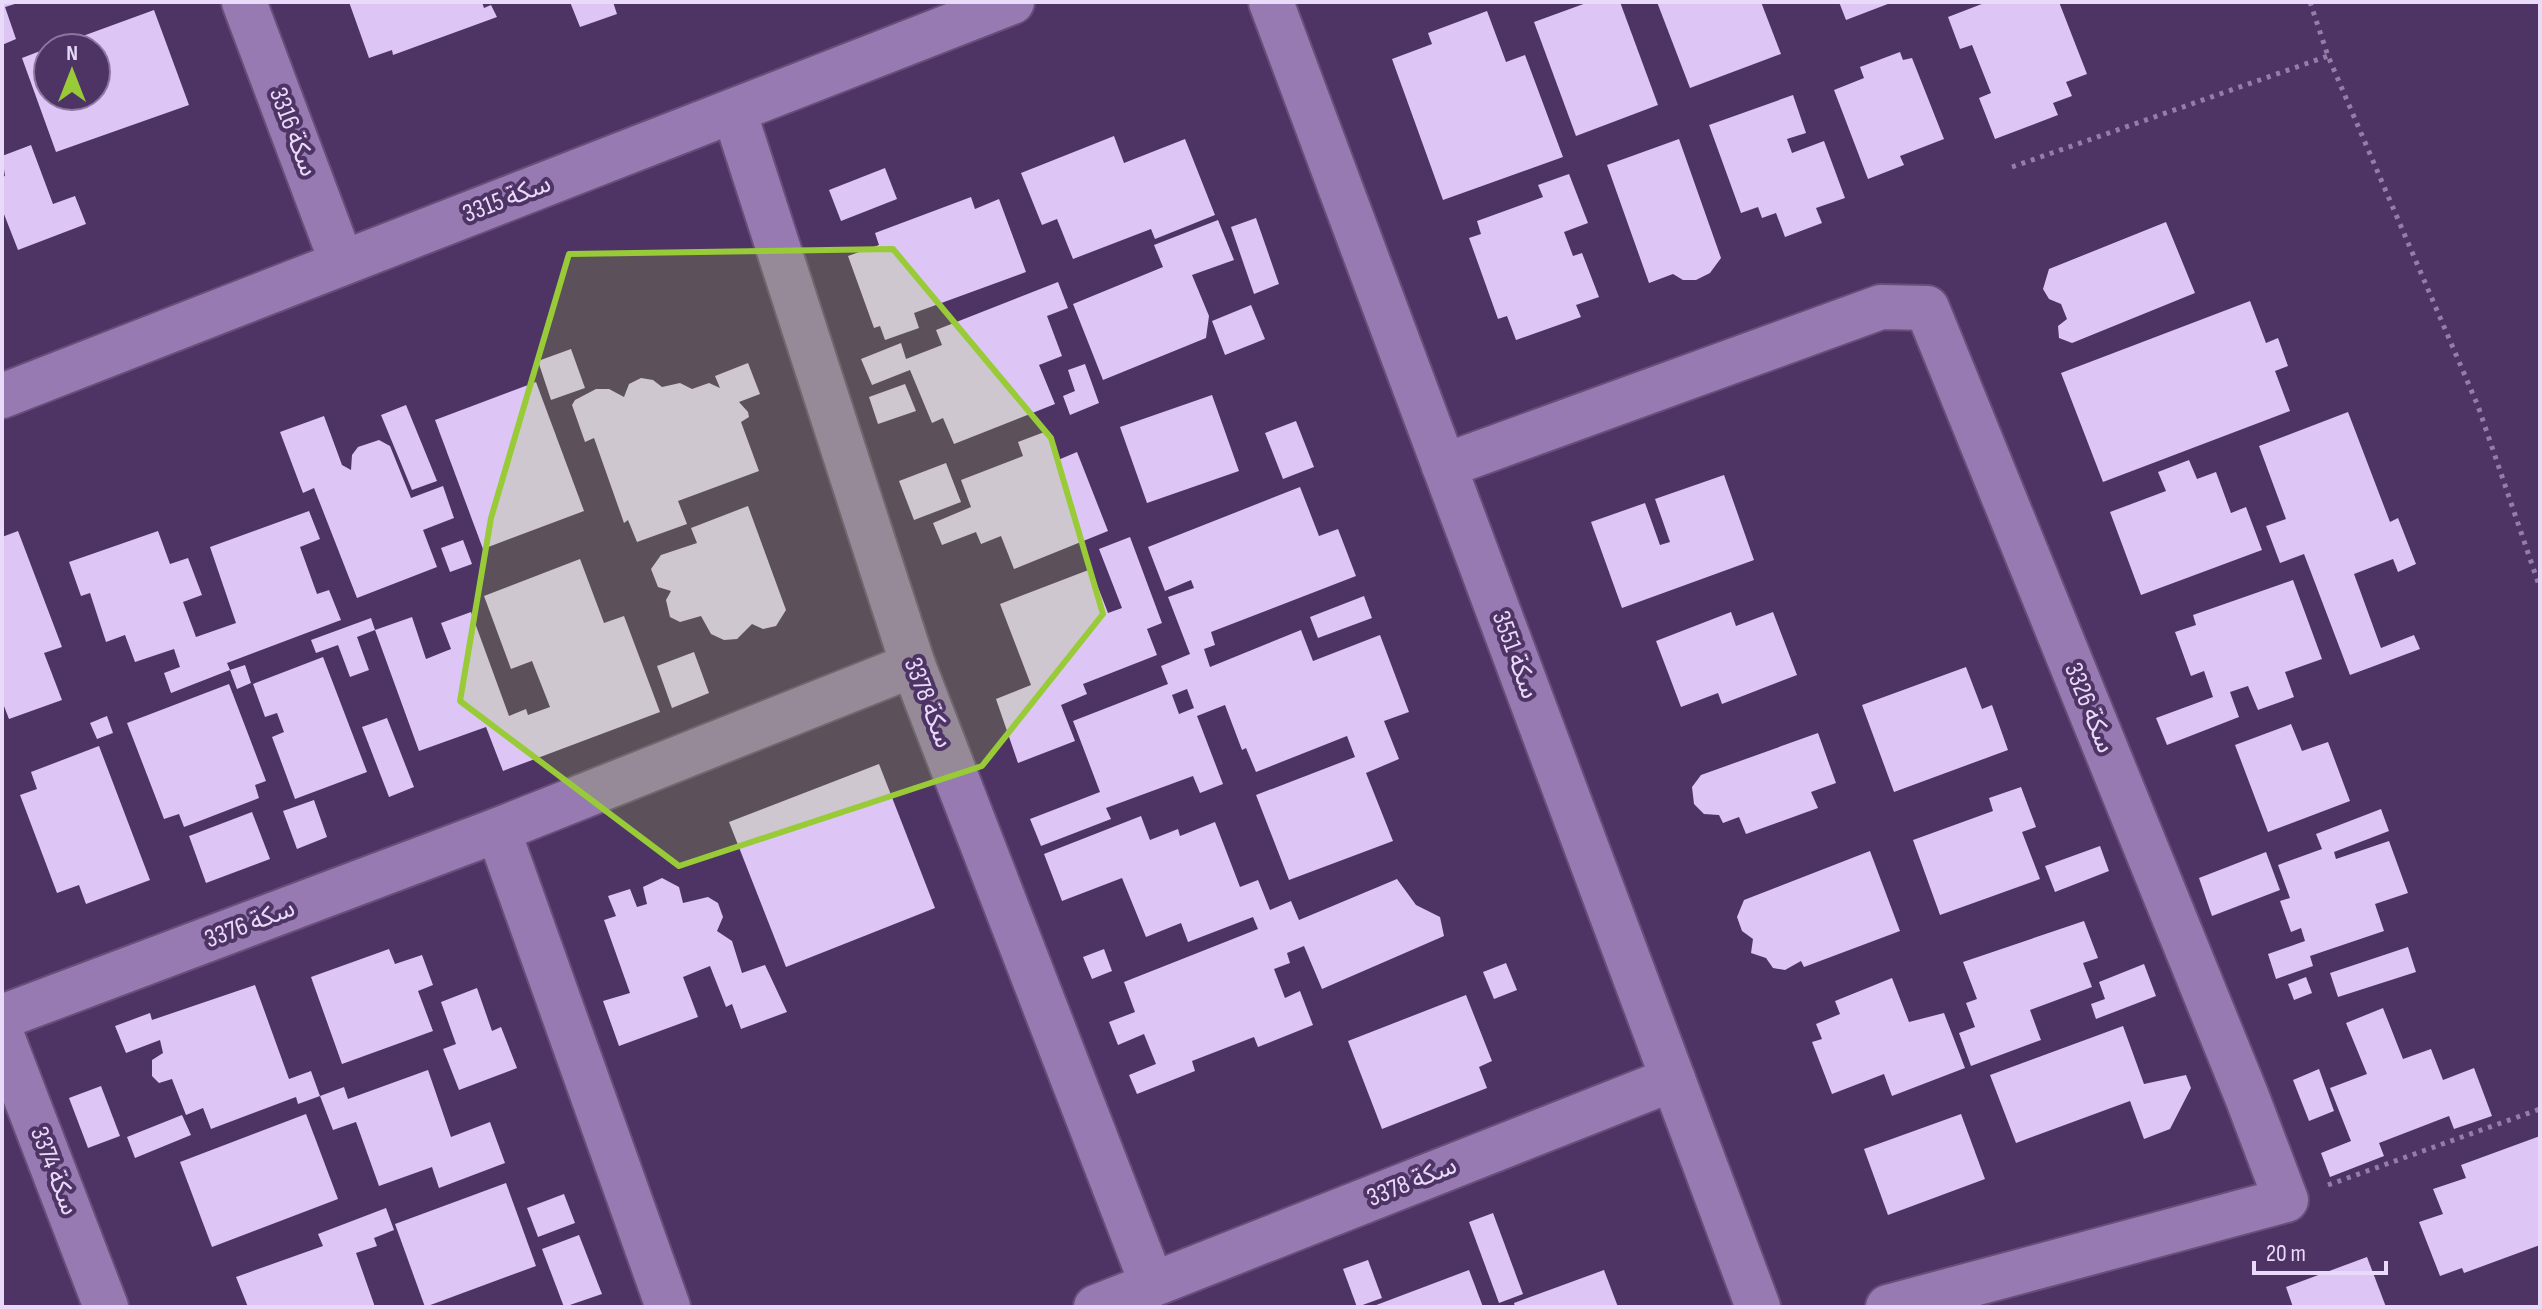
<svg xmlns="http://www.w3.org/2000/svg" width="2542" height="1309" font-family="'Sofia Sans Condensed','Noto Sans Arabic',sans-serif">
	<style>
		.building { fill: #ddc6f6; fill-rule: evenodd }
		.lines { fill: none; stroke-linecap: round; stroke-linejoin: round }
		.minor-casing { stroke: #674f7a; stroke-width: 48 }
		.path { stroke: #947ea8; stroke-width: 5; stroke-dasharray: 4 6; stroke-linecap: butt }
		.minor { stroke: #967ab1; stroke-width: 44 }
		.marked { fill: #98cb37; fill-opacity: 0.2; stroke: #98cb37; stroke-width: 6; stroke-linejoin: round }
		.labels { text-anchor: middle; dominant-baseline: central; stroke-width: 8; stroke-linejoin: round; paint-order: stroke }
		.street-label { font-size: 26px; fill: #e9daf9; stroke: #4e3365 }
	</style>
	<rect width="100%" height="100%" fill="#4e3365"/>
	<g class="building">
		<polygon points="2,2 18,3 5,7 16,39 2,45"/>
		<polygon points="349,2 482,2 484,8 491,5 497,17 393,55 392,50 369,58"/>
		<polygon points="570,2 613,2 617,14 580,27"/>
		<polygon points="1589,2 1620,2 1658,105 1576,136 1534,22"/>
		<polygon points="1657,2 1761,2 1781,54 1690,88"/>
		<polygon points="1839,2 1893,2 1846,20"/>
		<polygon points="1987,2 2059,2 2087,74 2066,82 2072,96 2053,103 2058,115 1995,139 1979,98 1991,93 1972,45 1960,49 1948,17"/>
		<polygon points="154,10 189,105 56,152 22,58 48,48 48,96 96,96 96,48 50,48"/>
		<polygon points="1487,11 1506,62 1525,55 1563,157 1443,200 1392,59 1432,44 1428,33"/>
		<polygon points="1900,52 1903,60 1912,58 1944,139 1900,156 1904,165 1868,179 1834,90 1864,78 1860,67"/>
		<polygon points="1793,95 1806,133 1787,139 1792,153 1824,141 1845,198 1816,208 1822,223 1785,237 1776,213 1762,218 1758,207 1741,213 1709,125"/>
		<polygon points="1114,136 1124,163 1185,139 1215,215 1155,239 1151,229 1073,259 1057,219 1042,225 1021,173"/>
		<polygon points="1679,139 1721,258 1710,273 1696,280 1683,280 1673,274 1649,283 1607,165"/>
		<polygon points="31,145 53,204 75,196 86,224 18,250 2,209 2,177 5,176 2,156"/>
		<polygon points="885,168 897,199 841,221 829,190"/>
		<polygon points="1569,174 1588,223 1564,232 1573,256 1582,253 1599,297 1576,305 1581,317 1516,340 1507,316 1498,319 1469,238 1481,234 1477,221 1543,197 1538,185"/>
		<polygon points="971,197 975,209 999,199 1026,272 914,313 919,328 885,340 880,326 874,328 848,256 879,245 875,233"/>
		<polygon points="1256,218 1279,284 1254,294 1231,227"/>
		<polygon points="1218,220 1234,260 1192,275 1209,316 1206,338 1103,380 1073,304 1163,267 1154,245"/>
		<polygon points="2166,222 2195,293 2072,343 2059,338 2058,326 2067,319 2061,304 2049,299 2043,289 2049,269"/>
		<polygon points="1058,282 1068,308 1047,316 1062,356 1039,365 1055,404 954,444 943,418 932,423 910,370 872,385 861,359 901,343 906,359 942,345 936,330"/>
		<polygon points="2250,301 2266,343 2278,338 2288,366 2275,371 2290,411 2103,482 2061,373"/>
		<polygon points="1251,305 1265,339 1225,355 1212,321"/>
		<polygon points="571,349 585,388 551,400 538,361"/>
		<polygon points="748,363 760,394 739,402 748,412 749,417 741,422 759,471 678,501 687,524 637,542 628,520 624,523 594,438 585,442 572,405 575,400 596,389 609,389 624,397 629,384 641,378 653,380 662,387 680,383 692,389 709,383 720,388 715,376"/>
		<polygon points="1085,364 1099,403 1070,415 1063,396 1075,391 1068,370"/>
		<polygon points="536,382 584,511 483,549 435,420"/>
		<polygon points="905,384 916,411 878,424 869,397"/>
		<polygon points="1212,395 1239,471 1147,503 1120,427"/>
		<polygon points="406,405 437,481 412,490 381,415"/>
		<polygon points="2348,412 2390,522 2398,518 2416,564 2398,572 2393,559 2354,574 2381,648 2414,635 2420,649 2350,675 2304,554 2280,563 2266,526 2286,519 2259,446"/>
		<polygon points="324,416 342,465 351,470 352,455 358,447 379,440 390,446 411,498 443,486 454,518 423,530 437,567 357,598 314,488 303,493 280,432"/>
		<polygon points="1296,421 1314,467 1283,479 1265,433"/>
		<polygon points="1047,431 1058,460 1077,452 1108,531 1014,569 1001,536 981,544 976,532 942,545 933,523 971,507 961,480 1023,456 1018,442"/>
		<polygon points="2189,460 2197,479 2216,472 2231,513 2246,507 2262,550 2141,595 2110,512 2166,491 2158,472"/>
		<polygon points="946,463 961,502 914,520 899,481"/>
		<polygon points="1724,475 1754,560 1622,608 1591,522 1645,503 1660,545 1670,542 1655,499"/>
		<path d="M 1300,487 L 1319,536 L 1338,529 L 1356,576 L 1211,632 L 1215,645 L 1204,649 L 1210,667 L 1301,630 L 1313,661 L 1380,635 L 1409,712 L 1384,721 L 1399,759 L 1366,773 L 1393,841 L 1289,880 L 1256,795 L 1355,757 L 1347,736 L 1256,772 L 1246,748 L 1242,750 L 1225,705 L 1197,716 L 1223,784 L 1200,793 L 1193,776 L 1106,808 L 1111,819 L 1041,846 L 1030,819 L 1100,792 L 1073,721 L 1168,684 L 1161,666 L 1190,654 L 1168,597 L 1194,588 L 1191,580 L 1165,591 L 1148,547 ZM 1187,689 L 1194,708 L 1179,714 L 1172,695 Z"/>
		<polygon points="748,506 786,610 776,626 763,629 752,624 737,639 724,640 711,634 701,616 680,622 670,617 666,600 671,591 658,587 651,569 661,555 697,543 691,528"/>
		<polygon points="309,511 320,539 300,547 317,594 329,590 341,620 227,663 230,670 171,693 164,673 180,667 174,649 135,662 125,635 106,642 90,593 81,596 69,562 158,531 170,564 188,558 202,595 183,602 196,637 236,623 210,547"/>
		<polygon points="18,531 62,647 44,653 62,700 9,719 2,701 2,537"/>
		<polygon points="1130,537 1162,623 1147,629 1157,655 1083,684 1087,694 1061,705 1075,741 1018,763 996,699 1031,685 1000,604 1091,569 1108,613 1122,608 1099,549"/>
		<polygon points="463,540 472,564 450,572 441,548"/>
		<polygon points="580,559 604,623 624,616 660,712 503,771 486,727 419,751 375,630 412,617 426,659 451,649 441,623 471,612 509,716 526,709 528,715 550,707 532,661 511,669 484,596"/>
		<polygon points="2293,580 2322,659 2285,672 2294,697 2258,710 2248,686 2230,692 2239,717 2167,745 2156,718 2213,697 2204,671 2191,676 2175,632 2196,625 2193,615"/>
		<polygon points="1364,596 1372,618 1318,638 1310,617"/>
		<polygon points="1731,612 1736,626 1773,612 1797,675 1722,704 1718,693 1681,707 1656,641"/>
		<polygon points="371,618 375,630 357,637 369,670 350,677 338,645 316,653 311,640"/>
		<polygon points="694,652 709,693 672,708 657,666"/>
		<polygon points="323,657 367,772 295,799 272,737 284,732 277,713 265,717 253,684"/>
		<polygon points="245,665 251,683 237,689 230,670"/>
		<polygon points="1966,667 1982,709 1992,705 2008,750 1894,792 1862,705"/>
		<polygon points="229,684 266,781 255,785 259,798 184,827 179,814 164,819 127,723"/>
		<polygon points="107,716 113,733 97,739 90,723"/>
		<polygon points="387,718 414,787 389,797 362,727"/>
		<polygon points="2291,724 2302,751 2328,742 2350,801 2268,832 2235,745"/>
		<polygon points="1818,733 1836,783 1811,792 1818,808 1746,834 1739,817 1723,823 1719,815 1704,814 1694,804 1692,787 1701,775"/>
		<polygon points="99,746 150,880 86,904 79,885 57,893 20,795 37,789 31,772"/>
		<polygon points="879,764 935,908 786,967 729,822"/>
		<polygon points="2021,787 2036,827 2022,832 2040,879 1940,915 1913,840 1993,811 1989,798"/>
		<polygon points="314,800 327,837 297,849 283,811"/>
		<polygon points="2381,809 2389,831 2334,852 2336,859 2389,841 2408,893 2375,904 2384,931 2310,956 2313,966 2276,979 2268,954 2305,941 2301,928 2291,932 2280,901 2290,898 2278,865 2322,849 2316,834"/>
		<polygon points="252,812 270,859 206,883 189,836"/>
		<polygon points="1141,816 1150,840 1178,829 1180,836 1215,822 1240,887 1258,880 1270,910 1291,901 1299,920 1397,879 1416,905 1440,917 1444,936 1322,989 1304,946 1287,953 1290,963 1274,969 1285,998 1300,991 1313,1025 1258,1047 1254,1037 1192,1061 1195,1071 1137,1094 1129,1075 1156,1064 1144,1034 1118,1045 1109,1022 1135,1012 1124,982 1258,929 1253,917 1188,942 1181,923 1146,937 1122,878 1062,901 1044,854"/>
		<polygon points="2100,846 2109,871 2055,892 2045,866"/>
		<polygon points="1870,851 1900,931 1804,967 1801,961 1785,970 1773,968 1766,958 1751,953 1753,939 1742,931 1737,917 1744,900"/>
		<polygon points="2266,852 2280,890 2212,916 2199,878"/>
		<polygon points="662,878 679,887 683,903 708,897 718,903 723,917 717,931 732,941 742,973 765,965 787,1012 741,1029 732,1004 726,1007 710,966 683,977 698,1017 619,1046 603,1001 630,993 604,920 616,916 608,896 630,889 637,907 647,904 643,887"/>
		<polygon points="2084,921 2098,958 2083,963 2092,987 2030,1010 2041,1040 1971,1066 1959,1033 1975,1027 1966,1003 1977,999 1963,962"/>
		<polygon points="2408,947 2416,972 2338,997 2330,973"/>
		<polygon points="389,949 395,964 422,955 433,985 418,991 433,1031 342,1064 311,977"/>
		<polygon points="1104,949 1112,971 1092,979 1083,957"/>
		<polygon points="1506,963 1517,990 1494,999 1483,972"/>
		<polygon points="2144,964 2156,996 2096,1019 2091,1004 2105,999 2099,982"/>
		<polygon points="2306,977 2312,993 2294,1000 2288,984"/>
		<polygon points="1892,978 1909,1022 1944,1013 1965,1068 1892,1096 1884,1074 1832,1094 1812,1042 1822,1039 1816,1024 1840,1014 1835,1001"/>
		<polygon points="255,985 289,1079 311,1071 320,1096 298,1104 296,1097 211,1129 203,1108 186,1115 172,1079 159,1083 152,1076 152,1060 163,1053 160,1040 126,1053 115,1026 150,1013 152,1020"/>
		<polygon points="477,988 492,1031 501,1027 517,1068 459,1090 443,1049 456,1044 441,1002"/>
		<polygon points="1466,995 1492,1061 1479,1067 1487,1088 1382,1129 1348,1041"/>
		<polygon points="2383,1008 2403,1059 2431,1049 2443,1080 2474,1068 2492,1116 2454,1129 2449,1116 2379,1143 2384,1156 2330,1177 2321,1153 2351,1141 2330,1088 2367,1074 2346,1023"/>
		<polygon points="2123,1026 2144,1084 2186,1075 2191,1088 2170,1129 2144,1139 2130,1101 2016,1143 1990,1075"/>
		<polygon points="2319,1069 2334,1111 2309,1121 2293,1080"/>
		<polygon points="428,1070 451,1137 490,1122 505,1163 439,1188 432,1167 379,1186 356,1122 333,1130 320,1096 344,1087 348,1099"/>
		<polygon points="101,1086 120,1136 88,1148 69,1098"/>
		<polygon points="306,1114 338,1199 212,1247 180,1162"/>
		<polygon points="1961,1114 1985,1179 1888,1215 1864,1149"/>
		<polygon points="182,1115 191,1135 135,1158 127,1137"/>
		<polygon points="2540,1136 2540,1245 2464,1273 2462,1268 2440,1276 2419,1222 2443,1214 2433,1189 2466,1178 2461,1165"/>
		<polygon points="506,1183 536,1266 425,1307 395,1224"/>
		<polygon points="564,1194 575,1223 538,1237 527,1208"/>
		<polygon points="386,1208 394,1230 374,1238 377,1246 356,1253 375,1307 248,1307 236,1277 323,1246 318,1234"/>
		<polygon points="1493,1213 1523,1294 1499,1303 1469,1222"/>
		<polygon points="579,1235 602,1294 564,1307 542,1249"/>
		<polygon points="2367,1257 2386,1307 2293,1307 2286,1287"/>
		<polygon points="1368,1260 1382,1298 1357,1307 1343,1269"/>
		<polygon points="1469,1270 1483,1307 1371,1307"/>
		<polygon points="1604,1270 1618,1307 1515,1307 1514,1303"/>
	</g>
	<g class="lines">
		<defs>
			<g id="minor">
				<polyline points="244,2 342,263"/>
				<polyline points="1271,2 1758,1307"/>
				<polyline points="734,111 913,665 1152,1284"/>
				<polyline points="2,396 1012,2"/>
				<polyline points="1444,466 1881,307 1927,308 2247,1097 2286,1200 1888,1307"/>
				<polyline points="498,830 668,1307"/>
				<polyline points="2,1017 498,830 913,665"/>
				<polyline points="2,1036 106,1307"/>
				<polyline points="1096,1307 1673,1079"/>
			</g>
		</defs>
		<use href="#minor" class="minor-casing"/>
		<g class="path">
			<polyline points="2310,2 2328,56 2478,406 2540,588"/>
			<polyline points="2012,167 2328,56"/>
			<polyline points="2328,1185 2540,1109"/>
		</g>
		<use href="#minor" class="minor"/>
	</g>
	<path class="marked" d="M 893,249 L 1051,438 L 1103,614 L 982,766 L 679,866 L 460,701 L 491,518 L 569,254 Z"/>
	<g class="labels">
		<g class="street-label">
			<text transform="translate(293 132) rotate(69)">سكة 3316</text>
			<text transform="translate(507 199) rotate(-21)">سكة 3315</text>
			<text transform="translate(1515 655) rotate(70)">سكة 3551</text>
			<text transform="translate(928 703) rotate(69)">سكة 3378</text>
			<text transform="translate(2089 708) rotate(68)">سكة 3326</text>
			<text transform="translate(250 924) rotate(-21)">سكة 3376</text>
			<text transform="translate(54 1171) rotate(69)">سكة 3374</text>
			<text transform="translate(1412 1182) rotate(-22)">سكة 3378</text>
		</g>
	</g>
	<rect width="2542" height="1309" fill="none" stroke="#e9daf9" stroke-width="8"/>
	<g transform="translate(72 72)"><circle r="38" fill="#4e3365" stroke="#8c76a0" stroke-width="2"/>
	<path d="M0-6L14 30L0 20L-14 30Z" fill="#98cb37"/>
	<text y="-12" font-size="22" font-weight="bold" text-anchor="middle" fill="#e9daf9">N</text>
	</g>
	<path d="M2254 1261v12h132v-12" fill="none" stroke="#e9daf9" stroke-width="4"/>
	<text x="2266" y="1261" font-size="24" fill="#e9daf9" stroke="#4e3365" stroke-width="6" paint-order="stroke">20 m</text>
</svg>
